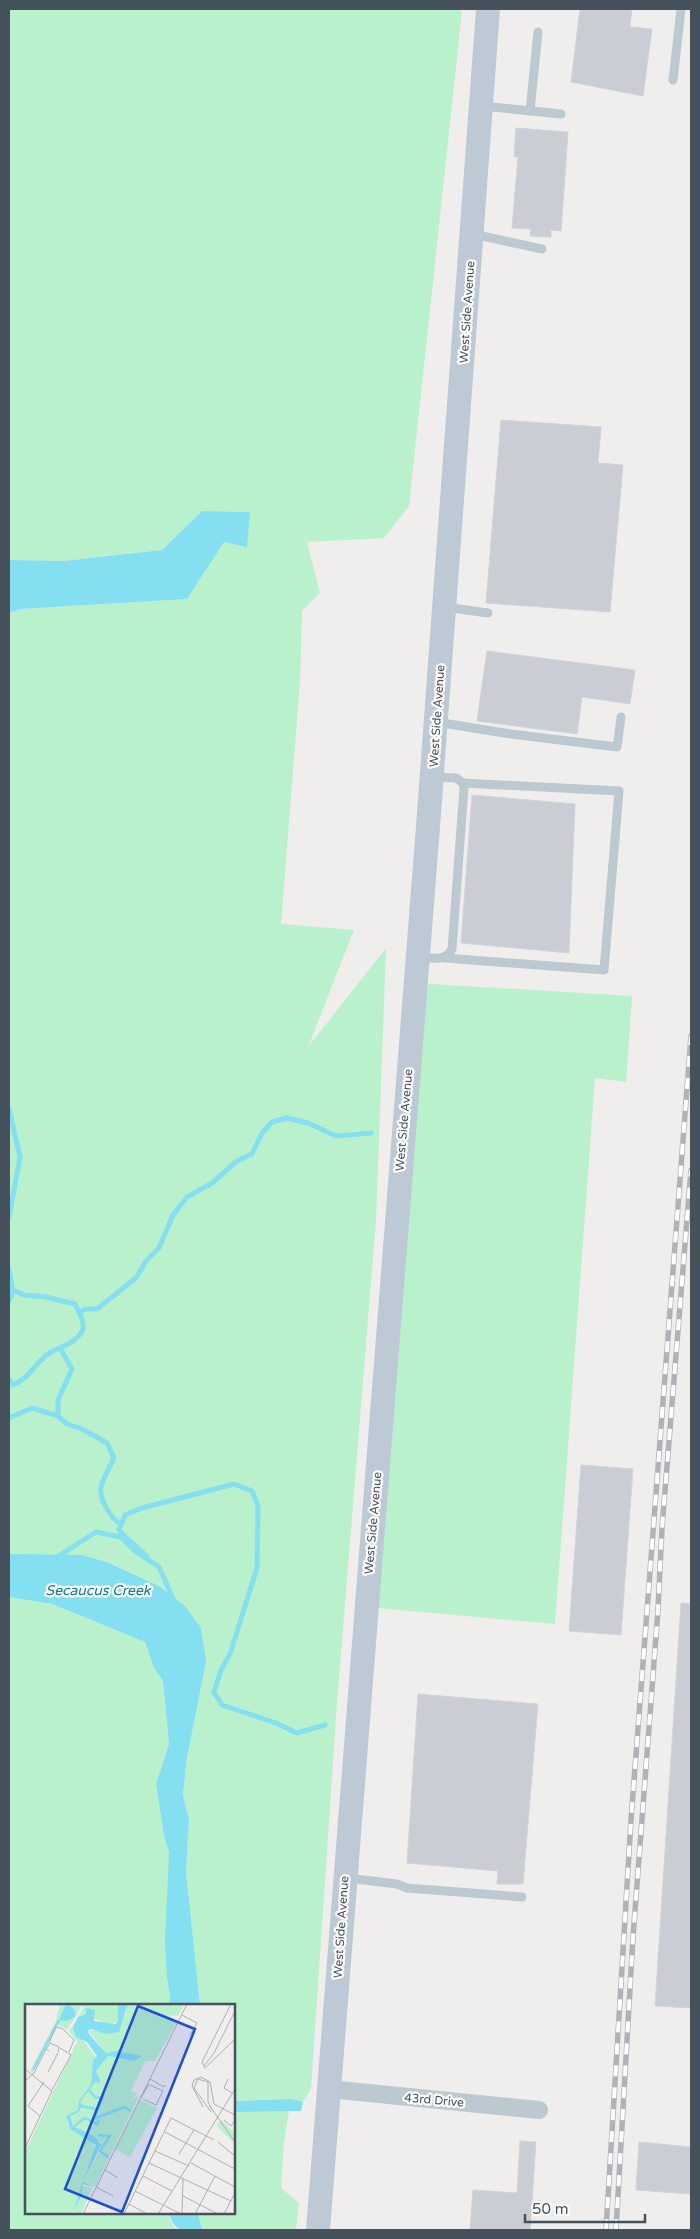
<svg xmlns="http://www.w3.org/2000/svg" width="700" height="2239" font-family="'Varela Round',sans-serif">
	<style>
		.green { fill: #b9f1cc }
		.water { fill: #84dff0 }
		.lines { fill: none; stroke-linecap: round; stroke-linejoin: round }
		.stream { stroke: #84dff0; stroke-width: 5 }
		.building { fill: #cacdd3; stroke: #d1d4da }
		.lane { stroke: #bdc9d1; stroke-width: 9 }
		.street { stroke: #bdc9d1; stroke-width: 18 }
		.secondary { stroke: #bdcad6; stroke-width: 24 }
		.rail-casing { stroke: #afb3b8; stroke-width: 5.5 }
		.rail { stroke: #fff; stroke-width: 4; stroke-dasharray: 11; stroke-linecap: butt }
		.labels { text-anchor: middle; dominant-baseline: central; stroke-width: 4.5; stroke-linejoin: round; paint-order: stroke }
		.street-label { font-size: 12px; fill: #45525c; stroke: #fff }
		.water-label { font-size: 14px; font-style: italic; fill: #078097; stroke: #fff }
		.inset-river { fill: none; stroke: #84dff0; stroke-width: 2.5 }
		.inset-road { fill: none; stroke: #acafb3; stroke-width: 1 }
		.view { fill: #1d4ed8; fill-opacity: 0.15; stroke: #1d4ed8; stroke-width: 2.5 }
		.inset-edge { fill: none; stroke: #45525c; stroke-width: 2.5 }
	</style>
	<rect width="100%" height="100%" fill="#f0eded"/>
	<g class="green">
		<polygon points="9,9 455,9 462,11 409,506 384,538 307,542 320,593 302,611 300,682 281,924 354,930 308,1047 386,948 376,1221 337,1703 311,2089 303,2102 292,2099 234,2101 234,2005 200,2005 186,1871 189,1820 183,1795 187,1757 184,1605 159,1586 109,1563 9,1554 9,613 21,609 187,599 224,541 250,512 202,511 162,550 64,561 9,560"/>
		<polygon points="415,983 632,996 626,1082 595,1078 555,1624 366,1607"/>
		<polygon points="9,1597 52,1604 145,1642 154,1668 163,1681 169,1744 156,1784 164,1836 169,1852 167,1978 170,1997 169,2005 26,2005 26,2213 169,2213 173,2226 178,2230 9,2230"/>
		<polygon points="289,2111 284,2142 281,2188 299,2203 296,2230 202,2230 198,2213 234,2213 234,2112"/>
	</g>
	<g class="water">
		<polygon points="202,511 250,512 247,547 224,542 187,599 21,609 9,613 9,560 64,561 162,550"/>
		<polygon points="9,1554 82,1555 109,1563 159,1586 184,1605 201,1628 206,1661 187,1757 183,1795 189,1820 186,1871 200,2005 169,2005 170,1997 167,1978 165,1941 169,1852 164,1836 156,1784 169,1744 163,1681 154,1668 145,1642 52,1604 9,1597"/>
		<polygon points="292,2099 303,2102 301,2111 234,2112 234,2101"/>
		<path d="M 169,2213 L 198,2213 L 202,2230 C 181,2230 176,2234 169,2213 Z"/>
	</g>
	<g class="lines">
		<g class="stream">
			<polyline points="9,1109 20,1157 9,1217"/>
			<polyline points="9,1270 13,1291 9,1301"/>
			<path d="M 9,1288 L 24,1295 L 46,1297 L 75,1304 C 79,1312 87,1325 81,1333 C 74,1344 58,1347 48,1354 C 33,1365 31,1377 13,1385 L 9,1380"/>
			<polyline points="79,1312 86,1309 97,1309 136,1278 146,1261 159,1248 173,1215 187,1197 212,1183 237,1161 252,1154 262,1133 272,1122 287,1118 308,1123 336,1136 371,1133"/>
			<path d="M 58,1416 L 67,1424 L 82,1429 L 107,1443 L 114,1458 C 110,1467 103,1478 101,1487 C 99,1499 111,1519 121,1524"/>
			<polyline points="9,1418 32,1408 58,1416 58,1400 72,1369 60,1348"/>
			<path d="M 147,1557 C 138,1546 128,1541 119,1530 L 125,1515 L 142,1508 L 234,1484 L 252,1491 L 258,1506 L 257,1568 L 230,1654 L 221,1670 L 214,1692 L 222,1705 L 276,1723 L 297,1733 L 325,1725"/>
			<polyline points="54,1559 96,1532 121,1537 135,1551 159,1567 174,1601"/>
		</g>
	</g>
	<g class="building">
		<polygon points="580,9 632,9 630,27 652,29 643,96 571,82"/>
		<polygon points="516,128 568,132 561,231 551,230 551,237 530,236 531,229 512,228 518,157 514,157"/>
		<polygon points="501,420 601,427 598,463 623,465 610,612 486,603"/>
		<polygon points="487,651 635,670 630,704 582,697 577,734 477,721"/>
		<polygon points="472,795 575,804 569,953 461,943"/>
		<polygon points="581,1465 633,1469 621,1635 569,1631"/>
		<polygon points="681,1603 691,1604 691,2008 655,2006"/>
		<polygon points="418,1694 538,1704 523,1884 497,1884 498,1871 407,1863"/>
		<polygon points="520,2141 536,2142 530,2230 470,2230 473,2190 517,2193"/>
		<polygon points="639,2142 691,2147 691,2194 636,2190"/>
	</g>
	<g class="lines">
		<g class="lane">
			<polyline points="673,80 681,9"/>
			<polyline points="482,106 561,114"/>
			<polyline points="530,111 538,32"/>
			<polyline points="473,234 542,249"/>
			<polyline points="445,607 488,613"/>
			<polyline points="436,722 511,734 617,747 621,717"/>
			<path d="M 420,957 C 433,958 445,962 452,949 L 464,788 L 463,783 L 456,778 L 433,777"/>
			<polyline points="445,958 604,970 619,791 463,783"/>
			<polyline points="347,1878 397,1884 407,1888 522,1897"/>
		</g>
		<polyline class="street" points="329,2089 539,2110"/>
		<polyline class="secondary" points="318,2230 428,827 488,9"/>
		<defs>
			<g id="rail">
				<polyline points="606,2230 631,1820 691,1036"/>
				<polyline points="616,2230 633,1937 658,1610 662,1528 691,1170"/>
			</g>
		</defs>
		<use href="#rail" class="rail-casing"/>
		<use href="#rail" class="rail"/>
	</g>
	<g class="labels">
		<g class="street-label">
			<text transform="translate(467 312) rotate(-86)">West Side Avenue</text>
			<text transform="translate(437 716) rotate(-86)">West Side Avenue</text>
			<text transform="translate(404 1120) rotate(-85)">West Side Avenue</text>
			<text transform="translate(373 1523) rotate(-85)">West Side Avenue</text>
			<text transform="translate(341 1927) rotate(-86)">West Side Avenue</text>
			<text transform="translate(434 2100) rotate(5)">43rd Drive</text>
		</g>
		<g class="water-label">
			<text x="98" y="1590">Secaucus Creek</text>
		</g>
	</g>
	<g transform="translate(25 2004)">
		<rect width="210" height="210" fill="#f0eded"/>
		<path d="M 35,0 L 42,0 L 37,16 L 51,12 L 42,25 L 31,20 L 8,68 L 5,67 L 31,17 ZM 43,0 L 93,0 L 93,17 L 83,21 L 61,10 L 53,13 L 59,3 L 56,2 L 51,12 L 49,4 ZM 159,0 L 153,12 L 144,11 L 151,19 L 130,57 L 121,57 L 118,62 L 106,87 L 112,90 L 106,96 L 114,92 L 70,183 L 61,180 L 58,178 L 76,144 L 69,132 L 48,122 L 45,112 L 56,105 L 55,98 L 72,74 L 71,67 L 83,52 L 109,57 L 113,51 L 81,49 L 63,26 L 85,29 L 101,10 L 102,2 ZM 52,17 L 48,23 L 72,55 L 68,56 L 66,81 L 61,86 L 53,106 L 42,112 L 42,118 L 45,125 L 65,135 L 71,145 L 47,210 L 0,210 L 0,148 L 52,38 L 44,27 ZM 115,96 L 132,104 L 105,153 L 90,145 ZM 196,116 L 210,129 L 210,140 L 192,122 ZM 57,181 L 67,184 L 56,210 L 49,210 Z" fill="#b9f1cc"/>
		<path d="M 41,0 L 49,4 L 51,12 L 42,17 L 34,16 ZM 93,0 L 113,3 L 102,2 L 94,28 L 81,30 L 66,25 L 63,26 L 64,30 L 81,49 L 91,47 L 117,52 L 109,57 L 83,52 L 71,67 L 76,79 L 70,78 L 55,98 L 57,101 L 54,108 L 45,112 L 48,122 L 69,132 L 76,141 L 58,178 L 69,183 L 58,180 L 56,192 L 47,210 L 71,141 L 45,125 L 41,112 L 53,106 L 54,97 L 66,80 L 68,56 L 72,52 L 62,38 L 51,33 L 48,23 L 53,13 L 61,10 L 61,4 L 70,6 L 69,17 L 90,20 L 93,17 Z" fill="#84dff0"/>
		<path class="inset-river" d="M 8,66 L 34,16M 64,86 L 71,94 L 78,93 L 69,115 L 99,103 L 106,107M 56,102 L 71,105M 49,122 L 60,114 L 72,120 L 74,116M 73,131 L 85,132 L 75,147 L 83,153"/>
		<path class="inset-road" d="M 206,0 L 177,58 L 180,64 L 210,35M 157,11 L 172,19 L 165,31M 24,39 L 31,23 L 38,25 L 49,36 L 44,48M 24,47 L 21,45 L 25,39 L 34,43 L 33,48M 179,62 L 189,49 L 210,7M 0,65 L 27,87 L 0,144M 23,68 L 33,49M 125,75 L 139,83 L 140,81M 203,75 L 199,84 L 207,89M 0,77 L 9,69 L 21,45M 27,86 L 46,51 L 35,44M 116,94 L 124,80M 118,95 L 131,101 L 138,87 L 125,81M 184,101 L 210,138M 178,103 L 167,82 L 169,76 L 176,73 L 185,78 L 189,100 L 210,111M 186,108 L 169,84 L 173,75 L 183,78 L 183,98 L 188,107M 15,112 L 3,102 L 19,78M 199,116 L 206,122 L 210,116M 140,128 L 210,165M 193,138 L 210,152M 130,147 L 164,162M 154,150 L 169,126M 124,159 L 206,197M 166,159 L 210,183M 80,166 L 93,174M 118,172 L 147,187M 71,183 L 88,192M 110,187 L 156,210M 158,192 L 193,210M 104,200 L 122,210M 58,210 L 162,0M 99,210 L 146,114 L 189,136M 133,210 L 210,85M 157,210 L 158,174M 170,210 L 190,172M 199,210 L 210,189"/>
		<path class="view" d="M 113,2 L 170,25 L 97,208 L 40,185 Z"/>
		<rect width="210" height="210" class="inset-edge"/>
	</g>
	<rect width="700" height="2239" fill="none" stroke="#45525c" stroke-width="20"/>
	<path d="M525 2214v8h120v-8" fill="none" stroke="#45525c" stroke-width="2.5"/>
	<text x="532" y="2214" font-size="15" fill="#45525c" stroke="#ffffff" stroke-width="4" paint-order="stroke">50 m</text>
</svg>
